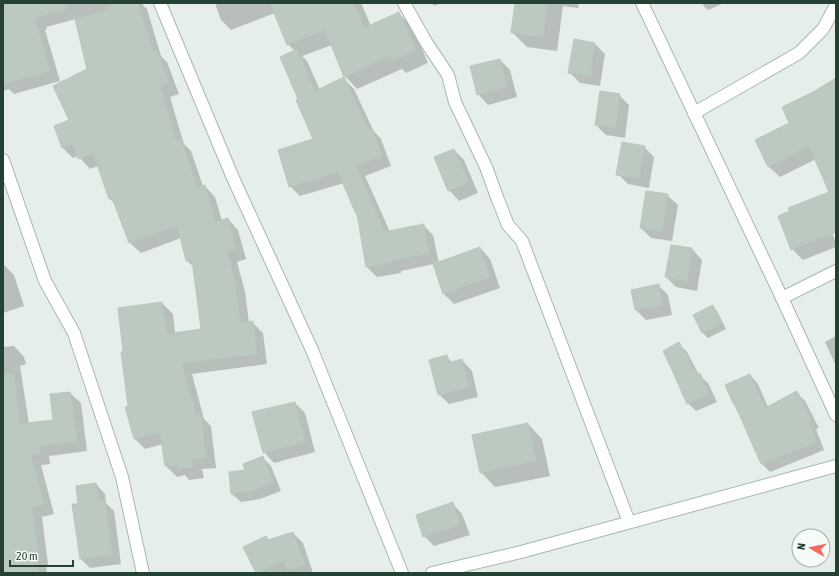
<svg xmlns="http://www.w3.org/2000/svg" width="839" height="576" font-family="'Asap Condensed',sans-serif">
	<style>
		.shadow { fill: #0003 }
		.building { fill: #bbc9c1; stroke: #b8c8be }
		.lines { fill: none; stroke-linecap: round; stroke-linejoin: round }
		.street-casing { stroke: #a8b7af; stroke-width: 14 }
		.street { stroke: #fff; stroke-width: 12 }
	</style>
	<rect width="100%" height="100%" fill="#e6eee9"/>
	<g class="shadow">
		<polygon points="3,3 141,3 147,9 161,56 167,62 179,94 170,97 184,144 191,151 203,186 205,186 215,197 222,221 228,219 238,230 246,259 237,262 245,292 249,323 252,322 263,333 267,364 192,374 204,419 211,426 216,468 202,469 204,478 189,480 185,475 177,477 166,466 163,444 145,449 135,439 129,407 162,303 173,314 175,333 203,330 195,268 187,261 181,238 141,253 130,243 116,205 110,199 98,166 90,169 78,156 73,158 62,147 89,69 76,19 46,27 47,29 45,30 60,81 14,94 9,89 4,91 3,89"/>
		<polygon points="215,3 271,3 275,13 231,30 221,20"/>
		<polygon points="319,3 361,3 371,26 399,14 412,26 428,63 406,73 402,69 357,89 345,76 332,45 302,56 307,61 320,90 344,79 354,89 373,130 381,139 391,166 365,176 390,232 423,225 433,235 439,263 480,248 490,259 500,288 454,304 444,294 434,264 401,271 401,273 377,277 367,267 359,215 344,183 300,196 290,186 314,140 299,99 295,51 288,44"/>
		<polygon points="432,3 441,3 434,6"/>
		<polygon points="516,3 579,3 578,8 563,6 557,51 527,47 512,32"/>
		<polygon points="701,3 724,3 708,10"/>
		<polygon points="595,44 605,54 600,86 580,83 570,73"/>
		<polygon points="500,60 510,70 517,97 488,105 478,94"/>
		<polygon points="836,79 836,228 831,230 836,243 836,247 803,260 792,249 829,193 827,189 829,189 816,159 780,177 769,167 756,141 791,123 813,93"/>
		<polygon points="619,95 629,105 625,138 606,135 596,125"/>
		<polygon points="644,147 654,157 649,188 628,184 618,174"/>
		<polygon points="454,150 464,160 478,193 459,201 449,190 436,158"/>
		<polygon points="667,195 678,205 672,241 651,238 641,228"/>
		<polygon points="672,246 692,249 702,260 697,291 676,287 666,277"/>
		<polygon points="3,264 14,275 24,306 3,313"/>
		<polygon points="658,285 668,295 672,315 646,320 636,310"/>
		<polygon points="712,307 717,311 726,329 708,338 703,333 694,316"/>
		<polygon points="836,336 836,366 825,342"/>
		<polygon points="679,344 687,352 699,375 708,383 717,402 696,411 688,403"/>
		<polygon points="14,346 24,357 26,364 20,366 29,424 54,421 70,393 81,403 87,451 49,456 50,464 41,465 54,514 42,517 48,565 46,565 47,573 3,573 3,347"/>
		<polygon points="446,356 453,363 462,360 472,371 478,397 449,404 439,394"/>
		<polygon points="750,375 758,384 768,407 797,393 805,401 819,428 816,429 824,450 770,472 762,464 738,407"/>
		<polygon points="295,403 305,413 315,452 274,463 264,452"/>
		<polygon points="528,424 542,439 550,476 495,487 481,472"/>
		<polygon points="263,458 271,466 281,491 260,499 241,502 232,494 247,470"/>
		<polygon points="96,484 105,494 106,503 114,511 121,564 90,568 81,559 79,504"/>
		<polygon points="452,503 462,514 470,535 434,546 424,536"/>
		<polygon points="293,533 303,543 313,573 257,573 266,537 269,541"/>
	</g>
	<g class="building">
		<polygon points="3,3 66,3 67,9 36,17 37,18 35,19 50,71 3,84"/>
		<polygon points="118,3 138,3 153,51 157,50 169,83 160,86 176,141 181,139 197,187 205,185 215,222 228,218 236,249 227,251 235,281 240,323 253,321 257,354 182,363 196,415 201,414 206,457 192,459 193,467 178,469 177,465 165,466 160,432 134,439 125,407 128,406 121,352 123,351 118,308 162,302 167,334 201,329 192,260 186,261 177,225 129,243 112,198 109,199 93,153 78,159 73,143 62,148 54,126 69,120 53,86 87,69 75,19 106,11 105,7"/>
		<polygon points="270,3 354,3 364,28 399,12 416,50 392,61 390,56 344,77 325,30 287,45"/>
		<polygon points="515,3 547,3 543,37 511,33"/>
		<polygon points="574,39 595,43 590,76 568,73"/>
		<polygon points="297,49 315,91 344,77 368,129 372,128 382,156 356,166 382,225 384,232 424,224 429,253 391,261 392,263 366,267 357,214 356,214 338,172 289,187 278,150 313,139 296,100 298,99 280,57"/>
		<polygon points="500,59 507,87 477,95 470,66"/>
		<polygon points="836,78 836,232 791,250 778,216 790,211 788,208 829,192 809,146 768,167 755,140 789,123 782,107 813,92"/>
		<polygon points="600,91 620,94 615,128 595,125"/>
		<polygon points="622,142 645,146 639,178 616,175"/>
		<polygon points="454,149 469,182 448,191 434,157"/>
		<polygon points="646,191 668,194 662,231 640,228"/>
		<polygon points="671,245 692,248 687,281 665,277"/>
		<polygon points="480,247 490,277 443,294 433,264"/>
		<polygon points="659,284 662,305 635,310 631,290"/>
		<polygon points="713,305 722,323 702,333 693,315"/>
		<polygon points="679,342 697,375 700,373 709,394 687,404 672,370 663,351"/>
		<polygon points="447,355 449,363 462,359 469,387 438,395 429,360"/>
		<polygon points="14,374 20,424 53,420 50,394 70,392 77,441 39,446 40,454 31,455 44,504 32,507 38,555 36,555 39,573 3,573 3,375"/>
		<polygon points="750,374 765,408 797,391 811,419 808,421 817,442 761,464 735,405 734,405 725,385"/>
		<polygon points="295,402 305,442 263,453 252,412"/>
		<polygon points="528,423 536,461 480,473 472,435"/>
		<polygon points="263,456 273,482 251,491 231,494 229,472 245,470 243,464"/>
		<polygon points="96,483 99,501 105,500 112,555 80,559 72,504 78,504 76,486"/>
		<polygon points="453,502 460,525 423,537 416,515"/>
		<polygon points="293,532 305,565 287,571 284,560 259,573 256,573 243,547 266,536 268,540"/>
	</g>
	<g class="lines">
		<defs>
			<g id="street">
				<polyline points="160,3 233,178 312,350 402,573"/>
				<polyline points="404,3 426,42 448,75 455,102 486,167 498,200 508,225 522,241 629,522"/>
				<polyline points="642,3 782,298 836,415"/>
				<polyline points="694,113 799,53 823,29 836,5"/>
				<polyline points="3,160 45,281 74,333 122,477 143,573"/>
				<polyline points="782,298 836,271"/>
				<polyline points="432,573 521,552 836,466"/>
			</g>
		</defs>
		<use href="#street" class="street-casing"/>
		<use href="#street" class="street"/>
	</g>
	<rect width="839" height="576" fill="none" stroke="#244134" stroke-width="8"/>
	<g transform="translate(811 548) rotate(279)"><circle r="19" fill="#f6fbf8" stroke="#a2b1aa"/>
	<path d="M0-3L7 15L0 10L-7 15Z" fill="#f16961"/>
	<text y="-6" font-size="11" font-weight="bold" text-anchor="middle" fill="#244134">N</text>
	</g>
	<path d="M10 560v6h63v-6" fill="none" stroke="#244134" stroke-width="2"/>
	<text x="16" y="560" font-size="12" fill="#244134" stroke="#f6fbf8" stroke-width="3" paint-order="stroke">20 m</text>
</svg>
